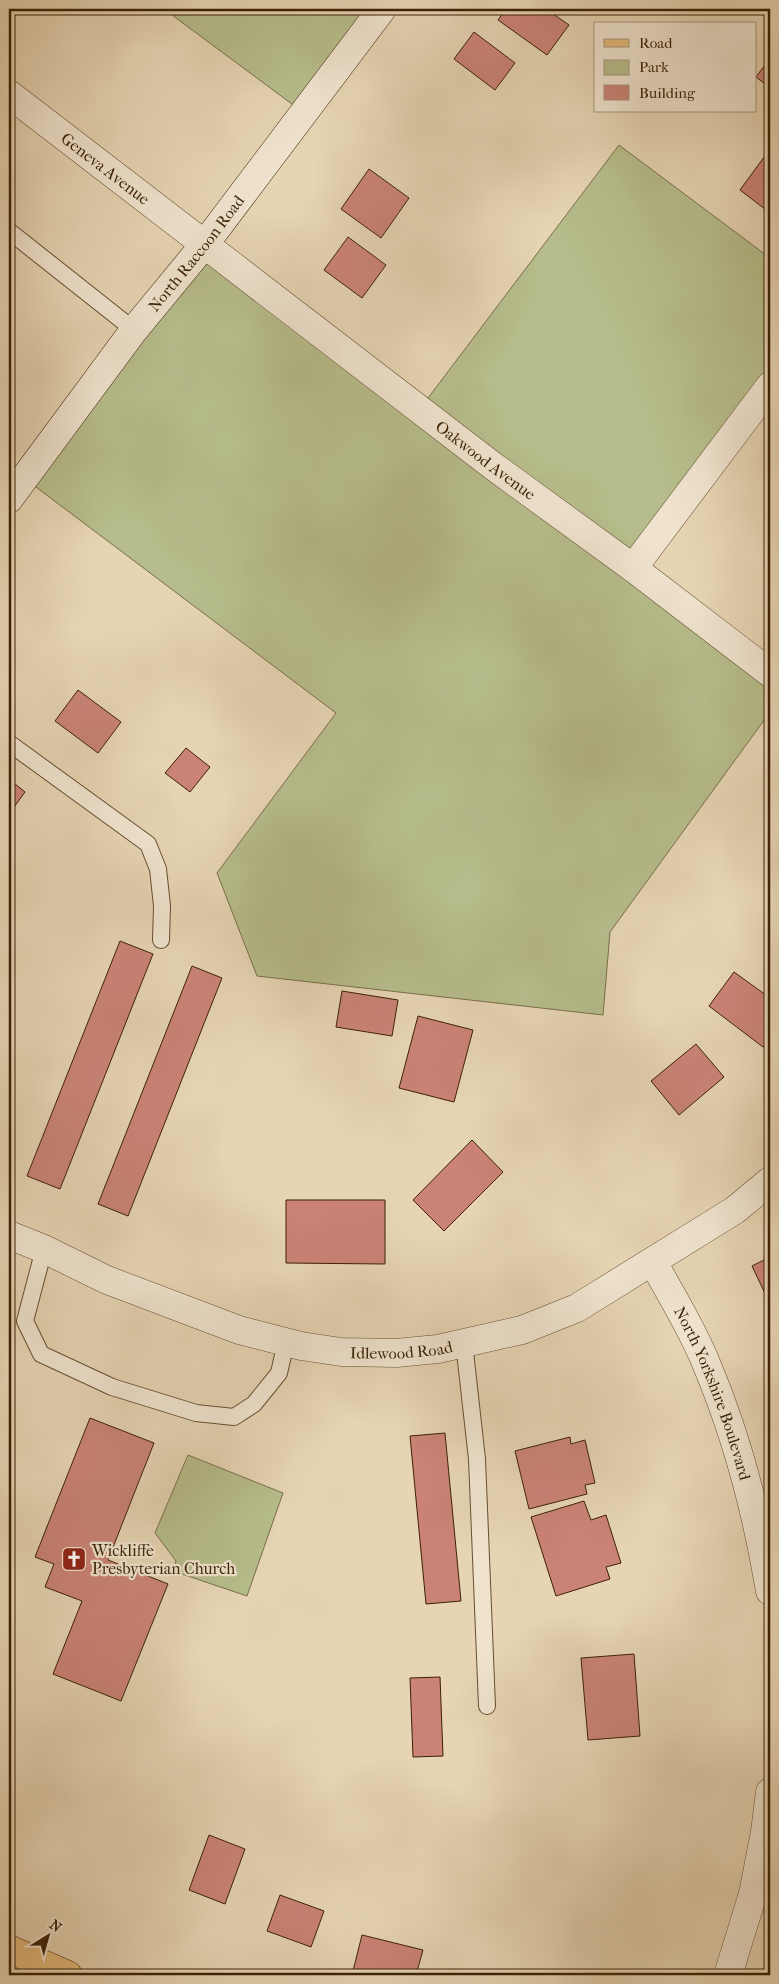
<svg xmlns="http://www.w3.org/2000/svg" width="779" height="1984" font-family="'IM FELL French Canon',serif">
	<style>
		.green { fill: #b6bc8b; stroke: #796e48 }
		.building { fill: #ca8376; stroke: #3c2104 }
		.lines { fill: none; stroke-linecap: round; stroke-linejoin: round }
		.lane-casing { stroke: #664e30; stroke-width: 18 }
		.street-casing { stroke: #664e30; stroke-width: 29 }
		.secondary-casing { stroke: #3c2104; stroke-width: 29 }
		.primary-casing { stroke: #3c2104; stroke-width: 29 }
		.lane { stroke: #efe3ce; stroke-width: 16 }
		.street { stroke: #efe3ce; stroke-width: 28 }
		.secondary { stroke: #efe3ce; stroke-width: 28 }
		.primary { stroke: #e3ba7a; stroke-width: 28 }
		.labels { text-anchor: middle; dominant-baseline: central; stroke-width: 4.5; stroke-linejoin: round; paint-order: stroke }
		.street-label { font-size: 16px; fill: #3c2104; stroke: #efe3ce }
		.poi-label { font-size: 16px; fill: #3c2104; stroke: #efe3ce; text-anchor: start }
	</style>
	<rect width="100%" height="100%" fill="#e6d4b3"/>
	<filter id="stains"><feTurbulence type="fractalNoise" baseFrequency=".004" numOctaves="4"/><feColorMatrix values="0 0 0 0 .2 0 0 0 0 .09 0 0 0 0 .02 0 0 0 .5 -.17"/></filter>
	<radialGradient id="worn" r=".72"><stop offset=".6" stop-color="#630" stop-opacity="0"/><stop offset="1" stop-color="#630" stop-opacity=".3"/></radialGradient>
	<g class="green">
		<polygon points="164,9 382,9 304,113"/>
		<polygon points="619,145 770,258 770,386 633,568 770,673 770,712 610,932 603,1015 257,976 217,873 336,713 24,478 204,245 419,410"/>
		<polygon points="188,1455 283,1493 247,1596 173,1571 176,1561 155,1533"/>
	</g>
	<g class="building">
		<polygon points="506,9 546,9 569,25 547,55 498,20"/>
		<polygon points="474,32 515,63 495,90 454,59"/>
		<polygon points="770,58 770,88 756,77"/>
		<polygon points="770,149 770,213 740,190"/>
		<polygon points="369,169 409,198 381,238 341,209"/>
		<polygon points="348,237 386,265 362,298 324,270"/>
		<polygon points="78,690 121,722 98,753 55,721"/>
		<polygon points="186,748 210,767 190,792 165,773"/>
		<polygon points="9,779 25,792 9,814"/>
		<polygon points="120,941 153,954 60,1189 27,1176"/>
		<polygon points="192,966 222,978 128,1216 98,1204"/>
		<polygon points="734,972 770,998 770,1037 763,1047 709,1006"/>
		<polygon points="342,991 398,1000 392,1036 336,1027"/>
		<polygon points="418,1016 473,1030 454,1102 399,1088"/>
		<polygon points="696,1044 724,1077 679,1115 651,1081"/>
		<polygon points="472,1140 503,1172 444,1231 413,1200"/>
		<polygon points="286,1200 385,1200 385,1264 286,1263"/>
		<polygon points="770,1257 770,1304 752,1266"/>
		<polygon points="90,1418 154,1443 108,1560 168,1584 121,1701 53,1674 82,1601 45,1587 54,1564 35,1557"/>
		<polygon points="445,1433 461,1601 426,1604 410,1436"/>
		<polygon points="570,1437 571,1444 585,1440 595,1483 585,1485 587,1494 529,1509 515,1451"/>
		<polygon points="584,1501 591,1520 606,1515 621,1563 606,1567 610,1579 556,1596 531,1517"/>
		<polygon points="634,1654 640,1736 588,1740 581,1658"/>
		<polygon points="440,1677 443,1756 413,1757 410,1678"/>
		<polygon points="209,1835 245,1849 225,1904 189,1890"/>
		<polygon points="280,1895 324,1911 311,1947 267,1931"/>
		<polygon points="362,1935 423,1950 416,1975 352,1975"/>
	</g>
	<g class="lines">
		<defs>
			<g id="lane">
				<polyline points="9,231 134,330"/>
				<polyline points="9,743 148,844 158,869 162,906 161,940"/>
				<polyline points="44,1249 25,1321 41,1354 112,1387 196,1413 234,1417 254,1404 279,1373 286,1342"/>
				<polyline points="464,1343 477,1459 487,1706"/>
			</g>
			<g id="street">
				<path id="s1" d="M 9,94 L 493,466 L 633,568 L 770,673"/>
				<polyline points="633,568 770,386"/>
				<path id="s2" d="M 9,1235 L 44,1249 L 107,1280 L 239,1330 L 301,1346 L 341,1352 L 396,1353 L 438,1349 L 522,1330 L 577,1308 L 735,1210 L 770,1181"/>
				<path id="s3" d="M 653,1262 C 671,1295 692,1328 706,1363 C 737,1436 757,1513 770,1591"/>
				<polyline points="728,1975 753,1894 765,1832 770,1792"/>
			</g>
			<g id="secondary">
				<path id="s4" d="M 9,499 L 134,330 L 204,245 L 382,9"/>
			</g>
			<polyline id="primary" points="9,1949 68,1975"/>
		</defs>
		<use href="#lane" class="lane-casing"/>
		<use href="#street" class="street-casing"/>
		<use href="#secondary" class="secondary-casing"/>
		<use href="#primary" class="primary-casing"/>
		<use href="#lane" class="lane"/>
		<use href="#street" class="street"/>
		<use href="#secondary" class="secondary"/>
		<use href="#primary" class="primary"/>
	</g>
	<defs>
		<symbol id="church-square" viewBox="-11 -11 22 22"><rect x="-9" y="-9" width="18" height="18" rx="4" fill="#8f2418" stroke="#efe3ce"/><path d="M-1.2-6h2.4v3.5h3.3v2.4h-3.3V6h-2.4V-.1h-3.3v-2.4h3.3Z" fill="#fff"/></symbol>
	</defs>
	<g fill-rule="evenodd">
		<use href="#church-square" x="60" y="1545" width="28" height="28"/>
	</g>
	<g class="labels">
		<g class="street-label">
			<text stroke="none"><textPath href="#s1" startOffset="122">Geneva Avenue</textPath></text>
			<text stroke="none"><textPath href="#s4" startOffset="309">North Raccoon Road</textPath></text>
			<text stroke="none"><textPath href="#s1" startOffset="601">Oakwood Avenue</textPath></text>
			<text stroke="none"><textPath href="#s2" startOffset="414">Idlewood Road</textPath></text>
			<text stroke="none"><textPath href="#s3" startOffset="145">North Yorkshire Boulevard</textPath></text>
		</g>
		<g class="poi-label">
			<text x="92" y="1550">Wickliffe<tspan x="92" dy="18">Presbyterian Church</tspan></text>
		</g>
	</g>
	<rect width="779" height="1984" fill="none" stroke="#e6d4b3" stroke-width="30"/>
	<rect x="10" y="10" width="759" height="1964" fill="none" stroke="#3c2104" stroke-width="2.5"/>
	<rect x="15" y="15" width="749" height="1954" fill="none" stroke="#3c2104"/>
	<rect x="594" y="22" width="162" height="90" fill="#efe3ce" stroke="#a7957d"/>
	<rect x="604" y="39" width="25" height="8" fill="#e3ba7a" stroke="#a7957d"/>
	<text x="639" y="48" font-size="15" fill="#3c2104">Road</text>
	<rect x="604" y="60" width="25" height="15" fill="#b6bc8b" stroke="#a7957d"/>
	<text x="639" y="72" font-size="15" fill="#3c2104">Park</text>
	<rect x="604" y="85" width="25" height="15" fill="#ca8376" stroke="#a7957d"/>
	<text x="639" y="98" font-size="15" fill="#3c2104">Building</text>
	<g transform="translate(48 1936) rotate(37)" stroke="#efe3ce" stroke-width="4" paint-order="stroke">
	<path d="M0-4L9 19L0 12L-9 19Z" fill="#3c2104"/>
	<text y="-8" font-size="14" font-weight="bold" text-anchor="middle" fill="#3c2104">N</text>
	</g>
	<rect width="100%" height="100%" filter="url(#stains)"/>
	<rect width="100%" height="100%" fill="url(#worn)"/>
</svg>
